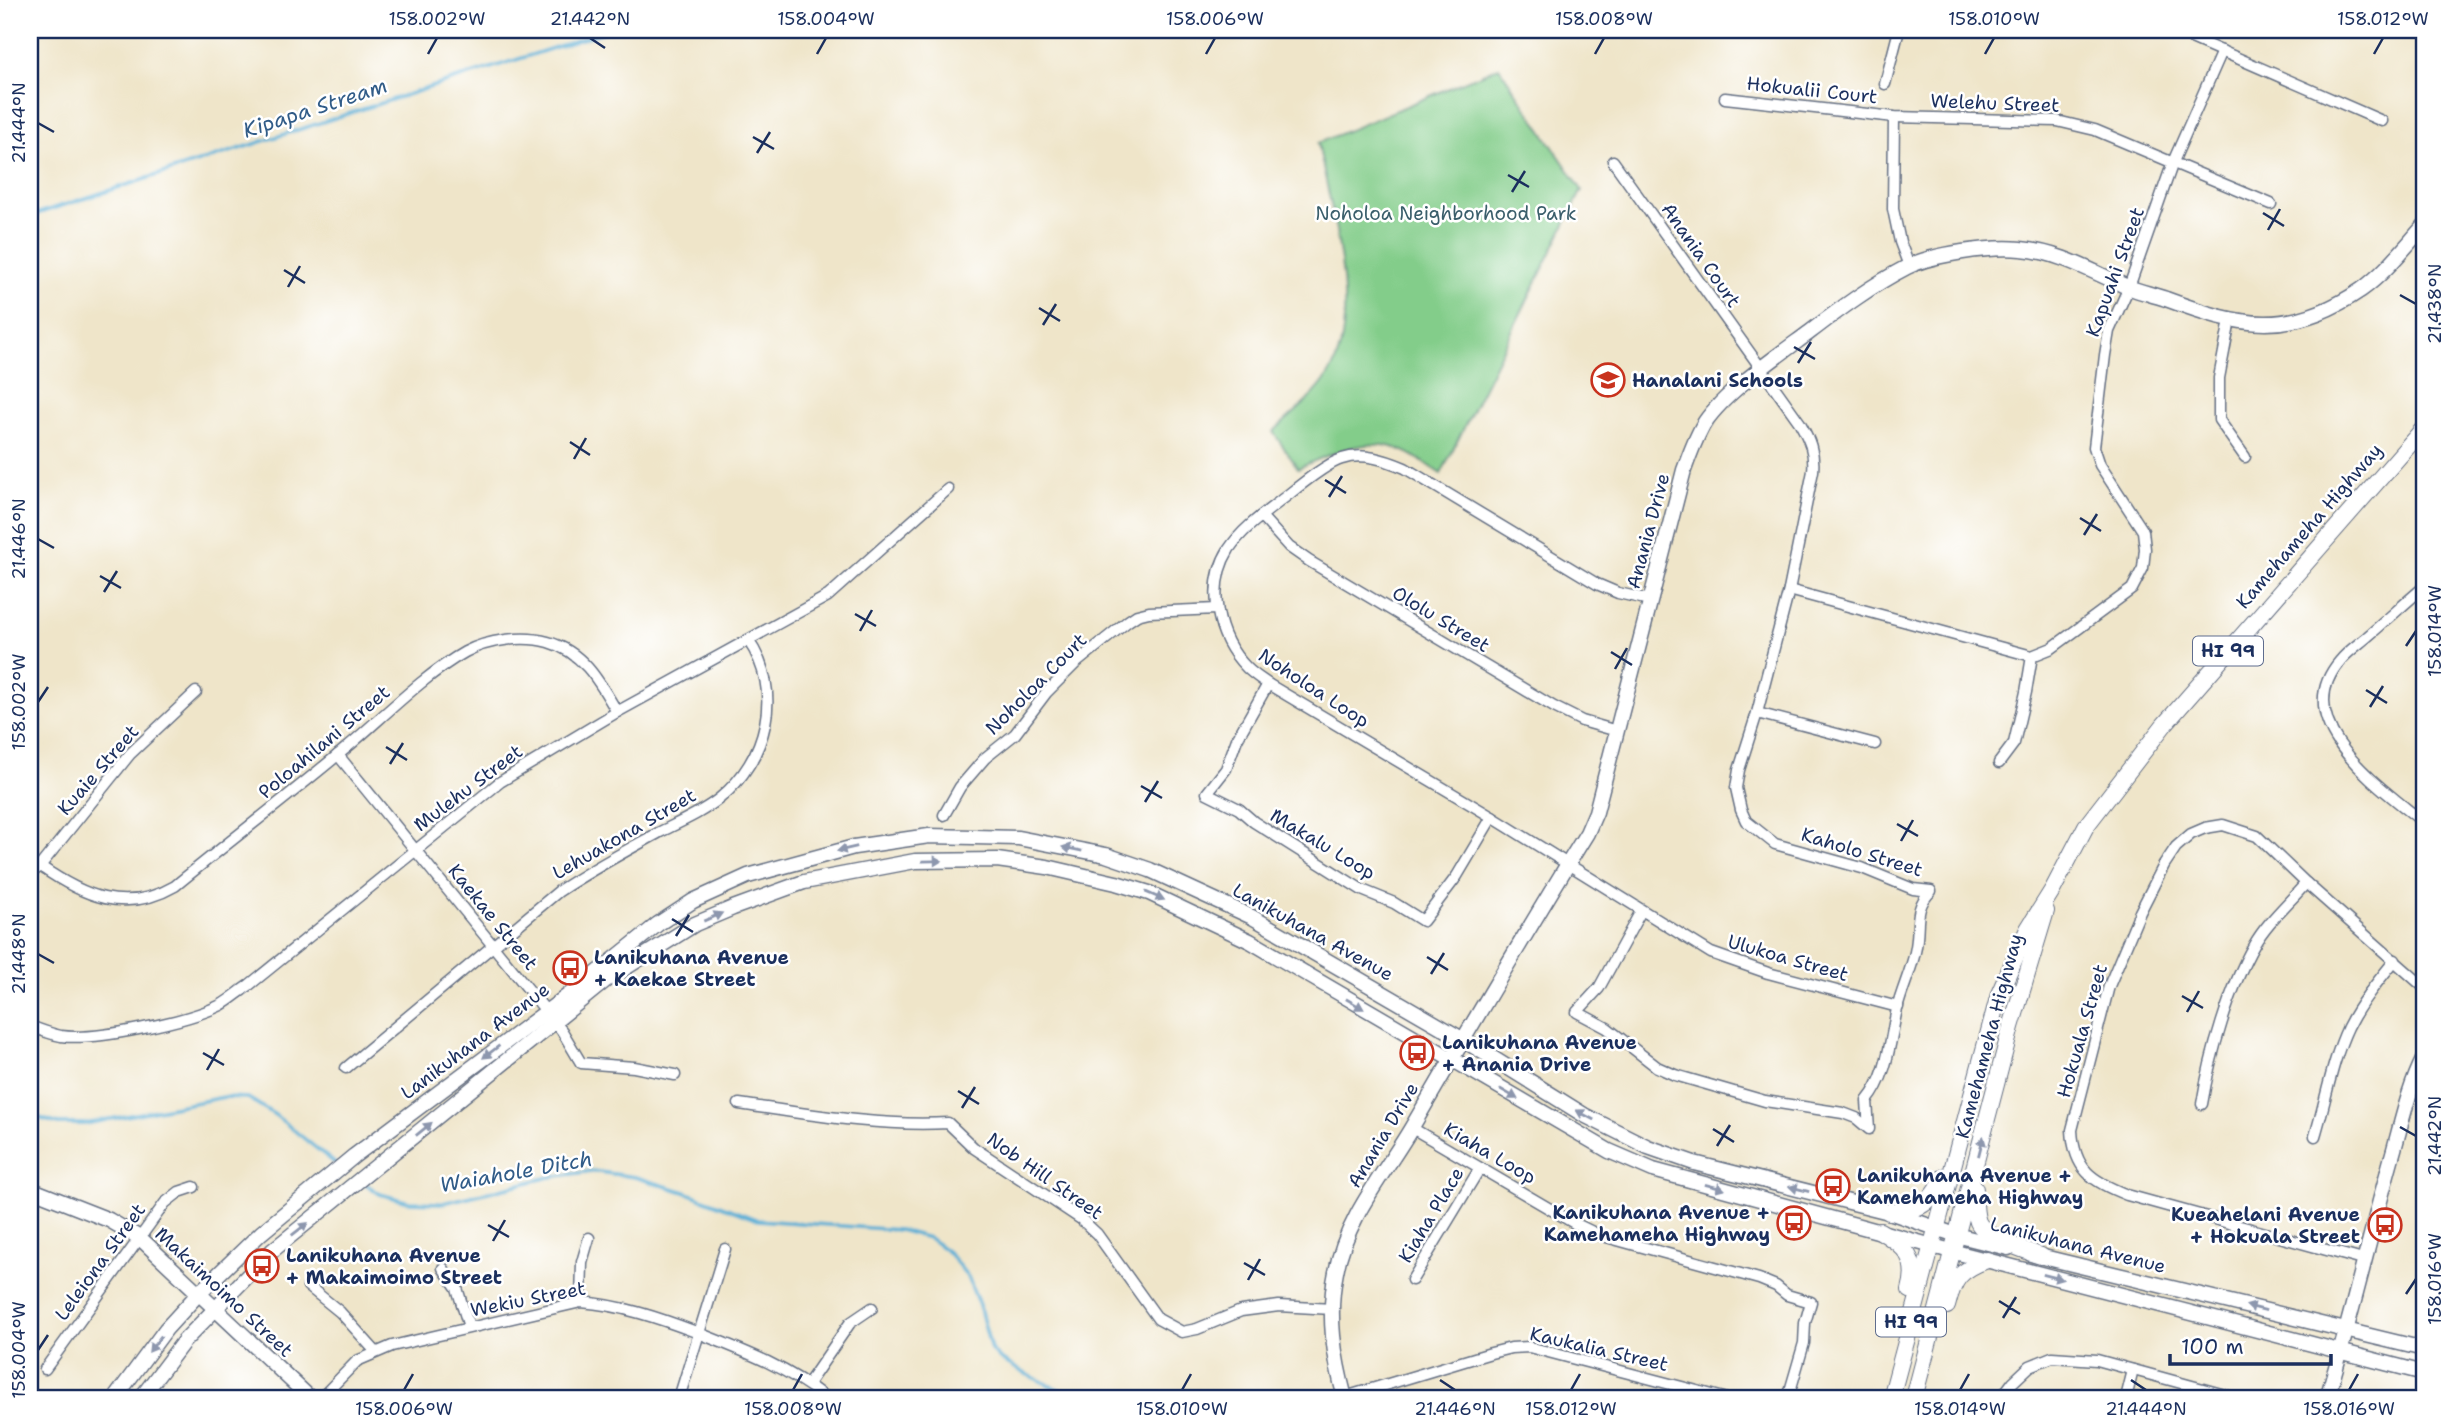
<svg xmlns="http://www.w3.org/2000/svg" width="2454" height="1428" font-family="'Shantell Sans',sans-serif">
	<style>
		.green { fill: #83cd8a; stroke: #4f7e74; stroke-width: 2 }
		.lines { fill: none; stroke-linecap: round; stroke-linejoin: round }
		.stream { stroke: #5aafd6; stroke-width: 3.5 }
		.street-casing { stroke: #656f83; stroke-width: 13 }
		.secondary-casing { stroke: #656f83; stroke-width: 17 }
		.primary-casing { stroke: #656f83; stroke-width: 18 }
		.street { stroke: #fff; stroke-width: 10 }
		.secondary { stroke: #fff; stroke-width: 14 }
		.primary { stroke: #fff; stroke-width: 16 }
		.oneway { fill: #8d97ae }
		.ticks { fill: none; stroke: #1b2f5e; stroke-width: 2.5 }
		.labels { text-anchor: middle; dominant-baseline: central; stroke-width: 5; stroke-linejoin: round; paint-order: stroke }
		.shield { fill: #fff; stroke: #5f6d8e; stroke-width: 2 }
		.shield-label { font-size: 18px; font-weight: bold; fill: #1b2f5e }
		.street-label { font-size: 19px; fill: #1b2f5e; stroke: #fff }
		.park-label { font-size: 19px; fill: #3a5e6b; stroke: #fff }
		.poi-label { font-size: 19px; font-weight: bold; fill: #1b2f5e; stroke: #fff; text-anchor: start }
		.water-label { font-size: 21px; font-style: italic; fill: #315c88; stroke: #fff }
		.neatline { fill: none; stroke: #1b2f5e; stroke-width: 2.5 }
		.ticks-label { font-size: 18px; text-anchor: middle; fill: #1b2f5e }
	</style>
	<rect width="100%" height="100%" fill="#fff"/>
	<filter id="ink" filterUnits="userSpaceOnUse"><feTurbulence type="fractalNoise" baseFrequency=".0143" numOctaves="2"/><feDisplacementMap in="SourceGraphic" scale="14" xChannelSelector="R" yChannelSelector="G"/><feConvolveMatrix kernelMatrix="1 2 1 2 8 2 1 2 1" color-interpolation-filters="sRGB"/></filter>
	<filter id="wash" filterUnits="userSpaceOnUse"><feTurbulence type="fractalNoise" baseFrequency=".00686" numOctaves="4" result="noise"/><feDisplacementMap in="SourceGraphic" scale="28" xChannelSelector="R" yChannelSelector="G"/><feGaussianBlur stdDeviation="1.57" result="paint"/><feColorMatrix in="noise" values="0 0 0 0 0 0 0 0 0 0 0 0 0 0 0 0 0 1.4 0 .05"/><feComposite in="paint" operator="in"/></filter>
	<g filter="url(#wash)">
		<rect width="100%" height="100%" fill="#efe5c9"/>
		<path class="green" d="M 1499,67 L 1582,190 L 1441,474 C 1424,463 1404,447 1382,445 C 1353,442 1324,457 1298,468 L 1273,432 C 1292,414 1316,396 1329,374 C 1364,320 1330,205 1318,143 Z"/>
		<g class="lines">
			<g class="stream">
				<polyline points="30,216 609,30"/>
				<polyline points="30,1115 58,1124 85,1124 224,1097 248,1098 275,1115 337,1165"/>
				<polyline points="364,1183 380,1194 409,1202 443,1203 550,1177 592,1171 635,1177 685,1192 758,1220 899,1230 929,1238 948,1252 968,1277 980,1308 991,1350 1000,1359 1026,1374 1077,1398"/>
			</g>
		</g>
	</g>
	<g filter="url(#ink)">
		<g class="lines">
			<defs>
				<g id="street">
					<polyline points="2173,30 2382,121"/>
					<polyline points="1885,84 1899,30"/>
					<polyline points="1725,98 1894,117 2057,121 2095,130 2271,204"/>
					<polyline points="1894,117 1893,209 1900,242 1909,266"/>
					<path d="M 1613,161 L 1800,423 C 1809,439 1815,452 1813,471 L 1789,590 L 1757,713 L 1739,770 L 1736,788 L 1741,810 L 1746,821 L 1775,844 L 1862,868 L 1913,889 L 1931,891 C 1912,909 1921,928 1915,952 C 1911,971 1902,989 1897,1009 C 1890,1040 1888,1076 1867,1101 L 1869,1129 L 1856,1118 L 1843,1113 L 1765,1101 L 1675,1075 L 1657,1067 L 1607,1028 L 1577,1012 L 1599,988 L 1641,911"/>
					<polyline points="2230,320 2219,378 2219,420 2245,457"/>
					<polyline points="1261,516 1289,547 1309,561 1554,707 1582,721 1617,731"/>
					<path d="M 2424,587 C 2405,603 2387,620 2368,636 C 2359,644 2348,651 2340,661 C 2286,724 2381,787 2424,823"/>
					<polyline points="1789,590 2032,656 2052,648 2132,589 2143,568 2145,549 2143,531 2100,465 2094,447 2105,355 2109,331 2129,287 2173,162 2222,51"/>
					<path d="M 1650,600 L 1618,593 L 1597,584 L 1405,468 C 1386,460 1363,452 1342,459 C 1327,463 1298,487 1284,498 C 1265,513 1243,528 1229,549 C 1206,586 1216,637 1247,668 C 1253,674 1261,679 1268,684 L 1492,817 L 1711,953 L 1768,973 L 1898,1007"/>
					<polyline points="1268,684 1237,739 1226,769 1207,793 1239,809 1254,822 1362,890 1394,903 1423,921 1457,876 1492,817"/>
					<polyline points="1757,713 1875,744"/>
					<polyline points="338,755 546,1011 562,1031 581,1063 634,1067 675,1075"/>
					<polyline points="1999,763 2014,743 2026,692 2032,656"/>
					<polyline points="944,815 960,787 985,758 1015,734 1046,693 1076,663 1128,621 1137,615 1149,612 1217,609"/>
					<path d="M 40,866 C 83,896 125,915 175,886 C 231,840 289,796 345,749 C 382,718 424,675 465,652 C 487,640 524,635 548,642 C 584,652 600,683 617,712"/>
					<polyline points="30,874 40,866 130,754 196,692"/>
					<path d="M 30,1026 C 40,1030 51,1034 61,1036 C 96,1041 189,1021 221,1005 C 230,1000 239,992 248,986 L 500,782 L 617,712 L 828,596 L 948,489"/>
					<path d="M 346,1068 L 559,891 C 592,869 626,851 660,832 C 680,822 703,812 720,798 C 767,760 784,691 748,640"/>
					<path d="M 739,1104 C 808,1114 879,1127 948,1123 L 974,1148 L 1081,1219 L 1097,1234 L 1158,1319 L 1182,1332 L 1197,1329 L 1241,1311 L 1279,1306 L 1332,1309"/>
					<path d="M 2202,1104 C 2210,1055 2229,989 2254,945 C 2267,922 2289,903 2306,883"/>
					<polyline points="1412,1128 1574,1223 1599,1235 1759,1279 1776,1286 1787,1295 1811,1302 1805,1323 1804,1343 1788,1398"/>
					<path d="M 2315,1136 C 2326,1100 2332,1061 2348,1027 C 2360,1003 2378,981 2395,960"/>
					<path d="M 2363,1260 L 2127,1195 C 2092,1181 2074,1170 2072,1130 L 2109,986 L 2140,912 L 2164,865 L 2176,847 L 2191,834 L 2205,828 L 2223,825 L 2257,836 L 2306,883 L 2424,987"/>
					<polyline points="443,1268 457,1288 469,1327"/>
					<polyline points="1412,1280 1480,1168"/>
					<polyline points="308,1286 340,1312 376,1352"/>
					<polyline points="581,1302 582,1262 589,1238"/>
					<polyline points="45,1369 165,1203 179,1192 194,1187"/>
					<polyline points="808,1384 850,1323 872,1308"/>
					<polyline points="1345,1397 1491,1353 1511,1348 1529,1347 1724,1398"/>
					<path d="M 321,1398 L 357,1361 L 392,1346 L 581,1302 C 621,1305 659,1318 696,1332 C 744,1351 785,1366 826,1398"/>
					<polyline points="679,1398 725,1249"/>
					<polyline points="2001,1398 2013,1382 2030,1366 2052,1357 2097,1360 2236,1398"/>
					<polyline points="2126,1398 2133,1370"/>
				</g>
				<g id="secondary">
					<polyline points="30,1189 109,1220 140,1238 310,1398"/>
					<polyline points="2031,1254 2424,1349"/>
					<polyline points="115,1398 166,1329 199,1293 261,1233 354,1156 586,982 658,924 693,901 748,876 854,847 929,836 1018,838 1106,855 1150,870 1252,917 1462,1039 1584,1115 1648,1147 1694,1163 1889,1212 1956,1235 2008,1248"/>
					<polyline points="141,1398 184,1341 273,1250 606,980 695,924 733,908 804,882 915,861 997,860 1047,867 1116,883 1149,893 1250,941 1609,1151 1653,1170 1951,1251 2424,1373"/>
					<path d="M 1345,1398 C 1334,1357 1327,1315 1336,1272 C 1346,1218 1385,1173 1412,1127 C 1470,1028 1527,930 1587,833 L 1596,812 L 1684,470 C 1690,454 1696,436 1705,422 C 1726,391 1779,355 1810,332 C 1840,309 1872,285 1907,267 C 1933,254 1991,246 2021,249 C 2061,252 2094,273 2130,288 C 2142,292 2154,295 2166,299 C 2241,327 2290,338 2361,290 C 2385,273 2405,247 2424,226"/>
					<path d="M 2327,1398 C 2351,1319 2369,1239 2391,1160 C 2401,1126 2408,1089 2424,1058"/>
				</g>
				<g id="primary">
					<path d="M 1975,1189 C 1975,1200 1974,1212 1978,1222 C 1985,1238 2025,1250 2041,1256"/>
					<path d="M 1889,1212 C 1922,1210 1928,1206 1944,1177"/>
					<path d="M 1880,1231 C 1905,1246 1919,1259 1910,1290"/>
					<path d="M 1947,1306 C 1954,1278 1960,1270 1987,1260"/>
					<polyline points="1891,1398 1999,994 2028,929 2053,889 2086,826 2164,725 2424,428"/>
					<polyline points="1914,1398 2011,1027 2046,911"/>
				</g>
			</defs>
			<use href="#street" class="street-casing"/>
			<use href="#secondary" class="secondary-casing"/>
			<use href="#primary" class="primary-casing"/>
			<use href="#street" class="street"/>
			<use href="#secondary" class="secondary"/>
			<use href="#primary" class="primary"/>
		</g>
		<defs><path id="oneway-solid" d="M-6-.8H1V-3.2L6.5 0L1 3.2V.8H-6Z" transform="scale(1.75)"/></defs>
		<g class="oneway">
			<use href="#oneway-solid" transform="translate(847 849) rotate(167)"/>
			<use href="#oneway-solid" transform="translate(1072 849) rotate(-169)"/>
			<use href="#oneway-solid" transform="translate(932 861) rotate(-1)"/>
			<use href="#oneway-solid" transform="translate(1155 896) rotate(23)"/>
			<use href="#oneway-solid" transform="translate(713 917) rotate(-23)"/>
			<use href="#oneway-solid" transform="translate(1355 1004) rotate(30)"/>
			<use href="#oneway-solid" transform="translate(491 1052) rotate(143)"/>
			<use href="#oneway-solid" transform="translate(1509 1094) rotate(30)"/>
			<use href="#oneway-solid" transform="translate(1585 1115) rotate(-151)"/>
			<use href="#oneway-solid" transform="translate(424 1129) rotate(-39)"/>
			<use href="#oneway-solid" transform="translate(1981 1146) rotate(-76)"/>
			<use href="#oneway-solid" transform="translate(1715 1187) rotate(15)"/>
			<use href="#oneway-solid" transform="translate(1799 1189) rotate(-166)"/>
			<use href="#oneway-solid" transform="translate(300 1229) rotate(-38)"/>
			<use href="#oneway-solid" transform="translate(2053 1277) rotate(14)"/>
			<use href="#oneway-solid" transform="translate(2256 1308) rotate(-166)"/>
			<use href="#oneway-solid" transform="translate(155 1344) rotate(127)"/>
		</g>
	</g>
	<path class="ticks" d="M 590,38 L 605,48M 428,54 L 437,38M 817,54 L 826,38M 1206,54 L 1215,38M 1595,54 L 1604,38M 1985,54 L 1994,38M 2374,54 L 2383,38M 38,123 L 54,132M 753,137 L 774,149M 757,153 L 770,132M 1508,175 L 1529,187M 1512,192 L 1525,171M 2263,213 L 2284,226M 2268,230 L 2280,209M 284,270 L 305,283M 288,287 L 300,266M 2400,295 L 2416,304M 1039,308 L 1060,321M 1043,325 L 1056,304M 1794,347 L 1815,359M 1798,363 L 1811,342M 570,442 L 590,455M 574,459 L 586,438M 1325,480 L 1346,493M 1329,497 L 1342,476M 2080,518 L 2101,531M 2084,535 L 2097,514M 38,539 L 54,548M 100,576 L 121,588M 104,592 L 117,571M 855,614 L 876,626M 860,631 L 872,610M 2406,646 L 2416,631M 1611,652 L 1632,665M 1615,669 L 1627,648M 2366,690 L 2387,703M 38,702 L 48,687M 2370,707 L 2383,686M 386,747 L 407,760M 390,764 L 403,743M 1141,786 L 1162,798M 1145,802 L 1158,781M 1897,824 L 1918,836M 1901,841 L 1913,820M 672,919 L 693,932M 676,936 L 689,915M 38,954 L 54,963M 1427,957 L 1448,970M 1431,974 L 1444,953M 2182,996 L 2203,1008M 2187,1012 L 2199,991M 203,1053 L 224,1065M 207,1070 L 219,1049M 958,1091 L 979,1104M 962,1108 L 975,1087M 2400,1127 L 2416,1136M 1713,1129 L 1734,1142M 1717,1146 L 1730,1125M 488,1225 L 509,1237M 493,1241 L 505,1220M 1244,1263 L 1265,1275M 1248,1280 L 1260,1259M 2406,1294 L 2416,1279M 1999,1301 L 2020,1314M 2003,1318 L 2016,1297M 38,1350 L 48,1335M 1440,1380 L 1455,1390M 2131,1380 L 2146,1390M 404,1390 L 413,1374M 793,1390 L 802,1374M 1182,1390 L 1191,1374M 1571,1390 L 1580,1374M 1960,1390 L 1969,1374M 2349,1390 L 2358,1374"/>
	<defs>
		<symbol id="school-ring" viewBox="-11 -11 22 22"><circle r="9.5" fill="#fff" stroke="#c8321e" stroke-width="1.5"/><path d="M0-5L7-2L0 1L-7-2ZM-4 1L0 2.5L4 1V4Q0 6-4 4Z" fill="#c8321e"/></symbol>
		<symbol id="bus-ring" viewBox="-11 -11 22 22"><circle r="9.5" fill="#fff" stroke="#c8321e" stroke-width="1.5"/><path d="M-5-6H5V4H4V6H2V4H-2V6H-4V4H-5ZM-3.5-4V0h7V-4ZM-3.5 1.2v1.5H-2V1.2ZM2 1.2v1.5H3.5V1.2Z" fill="#c8321e"/></symbol>
	</defs>
	<g fill-rule="evenodd">
		<use href="#school-ring" x="1589" y="361" width="38" height="38"/>
		<use href="#bus-ring" x="551" y="949" width="38" height="38"/>
		<use href="#bus-ring" x="1398" y="1034" width="38" height="38"/>
		<use href="#bus-ring" x="1814" y="1167" width="38" height="38"/>
		<use href="#bus-ring" x="1775" y="1204" width="38" height="38"/>
		<use href="#bus-ring" x="2366" y="1206" width="38" height="38"/>
		<use href="#bus-ring" x="243" y="1247" width="38" height="38"/>
	</g>
	<g class="labels">
		<g class="shield">
			<rect x="2193" y="636.5" width="70" height="29" rx="5"/>
			<rect x="1876" y="1307.5" width="70" height="29" rx="5"/>
		</g>
		<g class="shield-label">
			<text x="2228" y="651">HI 99</text>
			<text x="1911" y="1322">HI 99</text>
		</g>
		<g class="street-label">
			<text transform="translate(1812 90) rotate(6)">Hokualii Court</text>
			<text transform="translate(1995 103) rotate(2)">Welehu Street</text>
			<text transform="translate(1701 255) rotate(55)">Anania Court</text>
			<text transform="translate(2115 272) rotate(-70)">Kapuahi Street</text>
			<text transform="translate(2309 526) rotate(-49)">Kamehameha Highway</text>
			<text transform="translate(1648 531) rotate(-75)">Anania Drive</text>
			<text transform="translate(1441 619) rotate(31)">Ololu Street</text>
			<text transform="translate(1036 684) rotate(-45)">Noholoa Court</text>
			<text transform="translate(1314 688) rotate(33)">Noholoa Loop</text>
			<text transform="translate(324 742) rotate(-40)">Poloahilani Street</text>
			<text transform="translate(98 770) rotate(-49)">Kuaie Street</text>
			<text transform="translate(468 788) rotate(-37)">Mulehu Street</text>
			<text transform="translate(624 834) rotate(-30)">Lehuakona Street</text>
			<text transform="translate(1323 844) rotate(31)">Makalu Loop</text>
			<text transform="translate(1862 852) rotate(17)">Kaholo Street</text>
			<text transform="translate(493 917) rotate(51)">Kaekae Street</text>
			<text transform="translate(1313 932) rotate(29)">Lanikuhana Avenue</text>
			<text transform="translate(1788 958) rotate(16)">Ulukoa Street</text>
			<text transform="translate(2082 1031) rotate(-74)">Hokuala Street</text>
			<text transform="translate(1989 1036) rotate(-75)">Kamehameha Highway</text>
			<text transform="translate(475 1041) rotate(-37)">Lanikuhana Avenue</text>
			<text transform="translate(1383 1135) rotate(-59)">Anania Drive</text>
			<text transform="translate(1490 1153) rotate(30)">Kiaha Loop</text>
			<text transform="translate(1045 1176) rotate(35)">Nob Hill Street</text>
			<text transform="translate(1431 1215) rotate(-59)">Kiaha Place</text>
			<text transform="translate(2078 1245) rotate(14)">Lanikuhana Avenue</text>
			<text transform="translate(100 1262) rotate(-54)">Leleiona Street</text>
			<text transform="translate(224 1292) rotate(43)">Makaimoimo Street</text>
			<text transform="translate(528 1299) rotate(-11)">Wekiu Street</text>
			<text transform="translate(1599 1349) rotate(13)">Kaukalia Street</text>
		</g>
		<g class="park-label">
			<text x="1446" y="213">Noholoa Neighborhood Park</text>
		</g>
		<g class="poi-label">
			<text x="1632" y="380">Hanalani Schools</text>
			<text x="594" y="957">Lanikuhana Avenue<tspan x="594" dy="22">+ Kaekae Street</tspan></text>
			<text x="1442" y="1042">Lanikuhana Avenue<tspan x="1442" dy="22">+ Anania Drive</tspan></text>
			<text x="1857" y="1175">Lanikuhana Avenue +<tspan x="1857" dy="22">Kamehameha Highway</tspan></text>
			<text x="1770" y="1212" text-anchor="end">Kanikuhana Avenue +<tspan x="1770" dy="22">Kamehameha Highway</tspan></text>
			<text x="2360" y="1214" text-anchor="end">Kueahelani Avenue<tspan x="2360" dy="22">+ Hokuala Street</tspan></text>
			<text x="286" y="1255">Lanikuhana Avenue<tspan x="286" dy="22">+ Makaimoimo Street</tspan></text>
		</g>
		<g class="water-label">
			<text transform="translate(315 108) rotate(-18)">Kipapa Stream</text>
			<text transform="translate(516 1172) rotate(-10)">Waiahole Ditch</text>
		</g>
	</g>
	<rect width="2454" height="1428" fill="none" stroke="#fff" stroke-width="77"/>
	<path d="M2170 1354v10h161v-10" fill="none" stroke="#1b2f5e" stroke-width="3.5"/>
	<text x="2181" y="1354" font-size="21" fill="#1b2f5e" stroke="#ffffff" stroke-width="5" paint-order="stroke">100 m</text>
	<rect x="38" y="38" width="2378" height="1352" class="neatline"/>
	<g class="ticks-label">
		<text x="437" y="25">158.002°W</text>
		<text x="590" y="25">21.442°N</text>
		<text x="826" y="25">158.004°W</text>
		<text x="1215" y="25">158.006°W</text>
		<text x="1604" y="25">158.008°W</text>
		<text x="1994" y="25">158.010°W</text>
		<text x="2383" y="25">158.012°W</text>
		<text transform="translate(19 123) rotate(-90)" y="6">21.444°N</text>
		<text transform="translate(2435 304) rotate(-90)" y="6">21.438°N</text>
		<text transform="translate(19 539) rotate(-90)" y="6">21.446°N</text>
		<text transform="translate(2435 631) rotate(-90)" y="6">158.014°W</text>
		<text transform="translate(19 702) rotate(-90)" y="6">158.002°W</text>
		<text transform="translate(19 954) rotate(-90)" y="6">21.448°N</text>
		<text transform="translate(2435 1136) rotate(-90)" y="6">21.442°N</text>
		<text transform="translate(2435 1279) rotate(-90)" y="6">158.016°W</text>
		<text transform="translate(19 1350) rotate(-90)" y="6">158.004°W</text>
		<text x="404" y="1415">158.006°W</text>
		<text x="793" y="1415">158.008°W</text>
		<text x="1182" y="1415">158.010°W</text>
		<text x="1455" y="1415">21.446°N</text>
		<text x="1571" y="1415">158.012°W</text>
		<text x="1960" y="1415">158.014°W</text>
		<text x="2146" y="1415">21.444°N</text>
		<text x="2349" y="1415">158.016°W</text>
	</g>
</svg>
